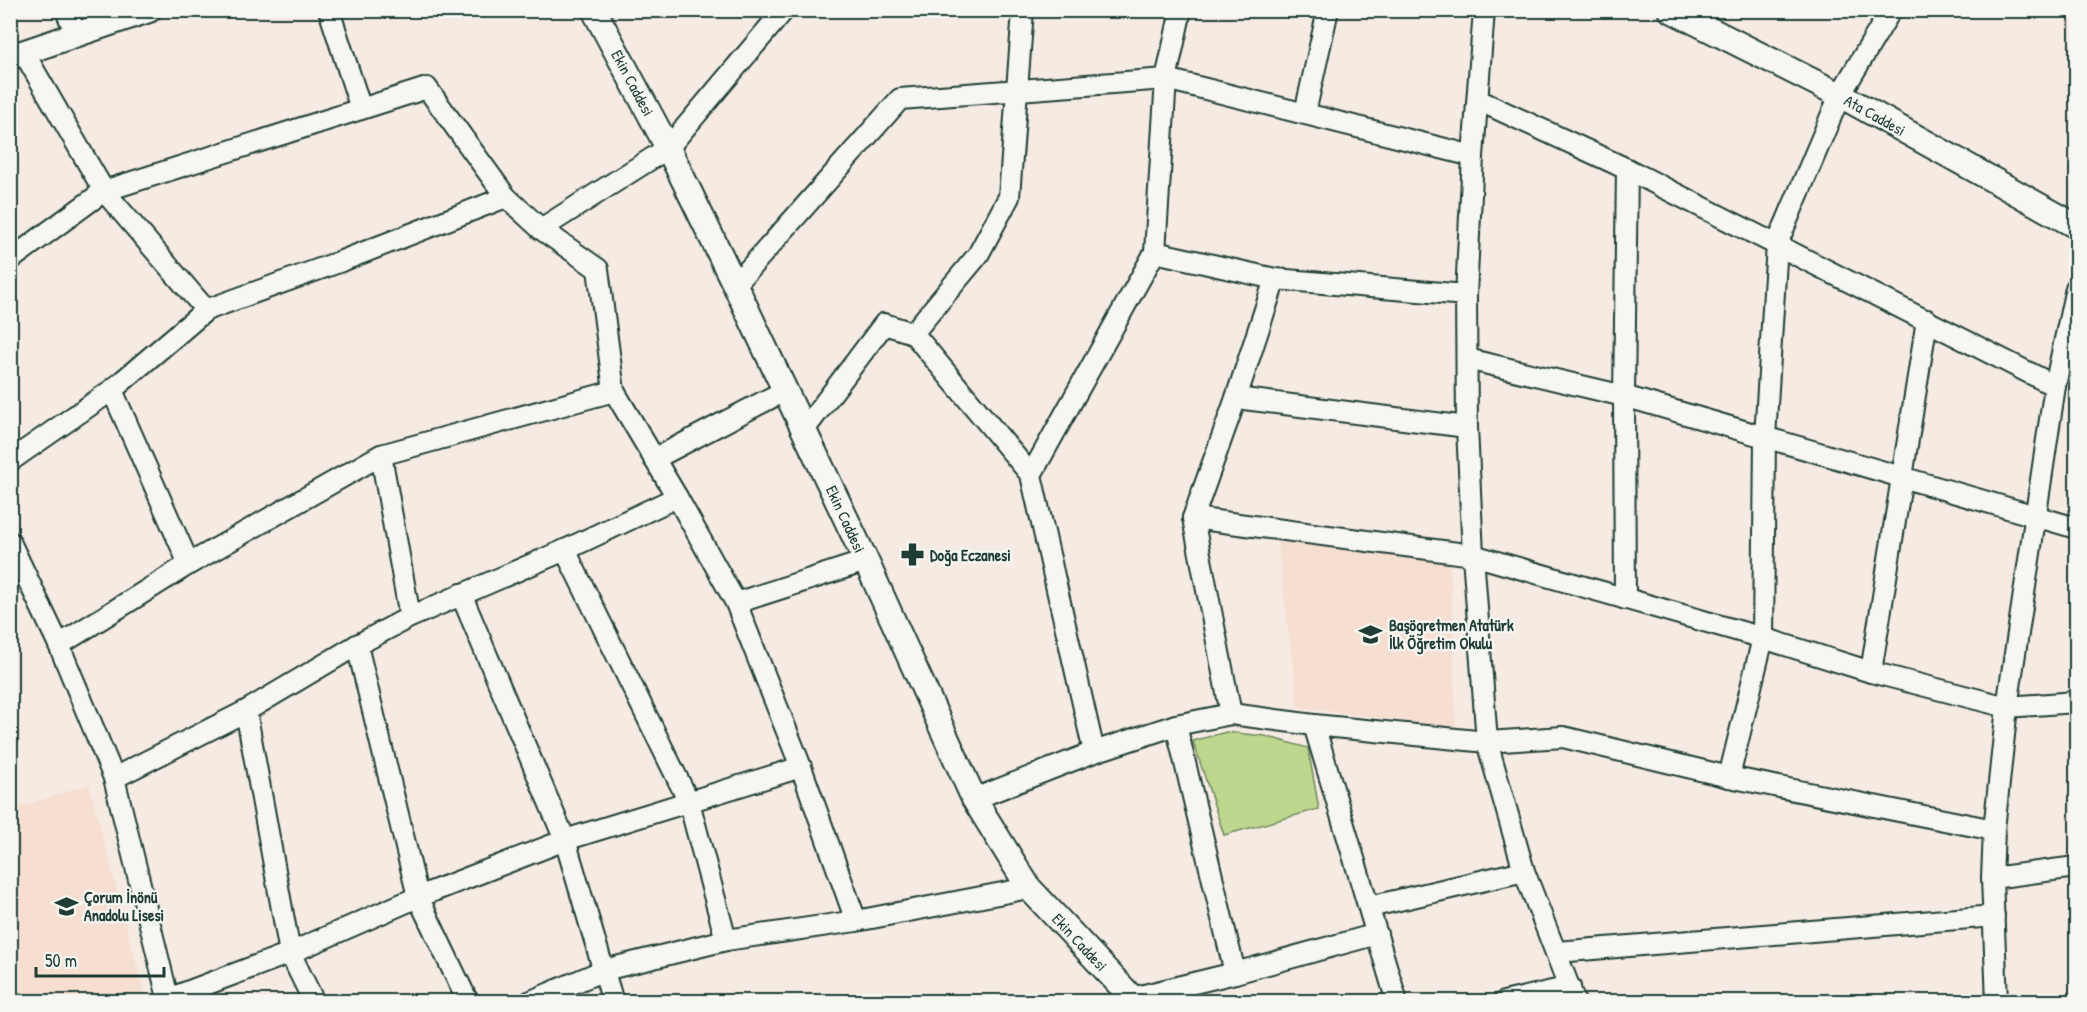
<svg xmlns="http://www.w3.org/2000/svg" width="2087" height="1012" font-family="'Patrick Hand',sans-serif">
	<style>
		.built { fill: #f6ded1 }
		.green { fill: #bed68d; stroke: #6e8a60; stroke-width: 1.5 }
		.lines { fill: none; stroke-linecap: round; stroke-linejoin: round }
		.minor-casing { stroke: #1f3d34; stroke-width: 24 }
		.tertiary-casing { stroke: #1f3d34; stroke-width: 28 }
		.minor { stroke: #f6f6f2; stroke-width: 20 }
		.tertiary { stroke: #f6f6f2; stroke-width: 24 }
		.labels { text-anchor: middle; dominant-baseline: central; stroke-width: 4.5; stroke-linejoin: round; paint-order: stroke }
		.street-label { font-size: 16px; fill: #1f3d34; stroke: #f6f6f2 }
		.poi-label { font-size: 16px; font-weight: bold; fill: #1f3d34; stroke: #f6f6f2; text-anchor: start }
	</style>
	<rect width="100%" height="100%" fill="#f6ebe3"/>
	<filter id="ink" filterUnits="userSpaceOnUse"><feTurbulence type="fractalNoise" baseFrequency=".0167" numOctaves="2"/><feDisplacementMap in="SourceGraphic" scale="12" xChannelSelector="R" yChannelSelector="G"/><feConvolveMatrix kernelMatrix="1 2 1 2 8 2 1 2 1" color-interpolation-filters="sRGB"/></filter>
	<g filter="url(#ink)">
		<g class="built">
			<polygon points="1277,540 1450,562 1456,728 1298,707"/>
			<polygon points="89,784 146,1001 11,1001 11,810"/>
		</g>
		<polygon class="green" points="1226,732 1265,736 1308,748 1319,809 1224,835 1193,741"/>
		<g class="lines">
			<defs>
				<g id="minor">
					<polyline points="66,10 76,35"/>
					<polyline points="329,10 361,109 427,88 506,197 541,229 598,269 614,391 677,497 736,603 801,767 856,921"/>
					<polyline points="1484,10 1473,156 1466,295 1467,427 1473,555 1487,742 1524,871 1575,1002"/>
					<polyline points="24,53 104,191 206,310"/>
					<polyline points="1478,100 1627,169 2055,386"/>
					<polyline points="1305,113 1328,10"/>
					<polyline points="541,229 668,148 784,10"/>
					<polyline points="1155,252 1166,79 1181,10"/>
					<polyline points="10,260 104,191 361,109"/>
					<polyline points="735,285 900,99 1166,79 1473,156"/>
					<polyline points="913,333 978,255 1009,197 1023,10"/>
					<polyline points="1467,359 1624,396 2076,528"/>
					<polyline points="112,390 189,564"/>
					<polyline points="1236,398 1467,427"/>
					<polyline points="804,430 884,324 913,333 1031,475"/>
					<polyline points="381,455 410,617"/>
					<polyline points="654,459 784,391"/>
					<polyline points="10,461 112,390 206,310 339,262 506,197"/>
					<polyline points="1193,518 1473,555 1763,638 1871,672 2007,707 2076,702"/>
					<polyline points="10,542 59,645 114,778 169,1002"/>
					<polyline points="565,550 689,802 726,940"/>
					<polyline points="461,594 565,840 613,1002"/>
					<polyline points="1625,599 1624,396 1627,169"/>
					<polyline points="736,603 866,561"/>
					<polyline points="59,645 189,564 381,455 614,391"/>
					<polyline points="357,645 418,897 468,1002"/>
					<polyline points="1871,672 1927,320"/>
					<polyline points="246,711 290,953 314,1002"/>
					<polyline points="1231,714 1193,518 1236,398 1275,279"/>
					<polyline points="1176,725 1235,973"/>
					<polyline points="1314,725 1397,1002"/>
					<polyline points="1094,752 1031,475 1155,252 1275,279 1466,295"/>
					<polyline points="1729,777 1763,638 1765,437 1777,244 1840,95 1891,10"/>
					<polyline points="114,778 246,711 357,645 410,617 565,550 677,497"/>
					<polyline points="974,799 1094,752 1176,725 1231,714 1314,725 1487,742 1563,737 1729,777 1994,830"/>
					<polyline points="1992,878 2076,867"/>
					<polyline points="1369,907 1524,871"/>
					<polyline points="1557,952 1994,916"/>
					<polyline points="1132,998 1235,973 1377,934"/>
					<polyline points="168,999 290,953 418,897 565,840 801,767"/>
					<polyline points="529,1002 604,970 726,940 856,921 1029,888"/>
					<polyline points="1504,1002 1570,987"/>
					<polyline points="1997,1002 1992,878 1994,830 2007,707 2055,386 2076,288"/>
				</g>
				<g id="tertiary">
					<polyline points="594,10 668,148 735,285 866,561 974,799 1029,888 1136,1002"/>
					<polyline points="1671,10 1840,95 2076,226"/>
					<polyline points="10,57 149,10"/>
				</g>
			</defs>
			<use href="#minor" class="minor-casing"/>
			<use href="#tertiary" class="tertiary-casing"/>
			<use href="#minor" class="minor"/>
			<use href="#tertiary" class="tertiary"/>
		</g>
	</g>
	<defs>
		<symbol id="pharmacy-bare" viewBox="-9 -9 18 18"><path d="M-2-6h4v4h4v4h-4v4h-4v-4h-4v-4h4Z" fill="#1f3d34" stroke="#f6f6f2" stroke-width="2.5" paint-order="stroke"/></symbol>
		<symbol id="school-bare" viewBox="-9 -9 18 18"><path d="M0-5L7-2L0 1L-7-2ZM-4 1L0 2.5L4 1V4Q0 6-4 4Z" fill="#1f3d34" stroke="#f6f6f2" stroke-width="2.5" paint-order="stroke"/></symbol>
	</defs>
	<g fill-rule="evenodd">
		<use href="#pharmacy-bare" x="896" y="538" width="33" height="33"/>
		<use href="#school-bare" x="1354" y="618" width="33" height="33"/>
		<use href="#school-bare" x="50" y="890" width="33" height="33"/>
	</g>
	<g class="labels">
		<g class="street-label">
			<text transform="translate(633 83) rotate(62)">Ekin Caddesi</text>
			<text transform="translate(1875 115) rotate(29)">Ata Caddesi</text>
			<text transform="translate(846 519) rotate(65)">Ekin Caddesi</text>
			<text transform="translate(1080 942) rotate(47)">Ekin Caddesi</text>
		</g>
		<g class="poi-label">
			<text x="930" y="555">Doğa Eczanesi</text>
			<text x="1389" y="625">Başögretmen Atatürk<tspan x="1389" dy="18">İlk Öğretim Okulu</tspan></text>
			<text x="84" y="897">Çorum İnönü<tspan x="84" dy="18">Anadolu Lisesi</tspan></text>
		</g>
	</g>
	<rect width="2087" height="1012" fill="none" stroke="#f6f6f2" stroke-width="36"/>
	<rect x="18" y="18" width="2051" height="976" fill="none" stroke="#1f3d34" stroke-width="2" filter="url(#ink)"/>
	<path d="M36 967v9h128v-9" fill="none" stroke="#1f3d34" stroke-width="3"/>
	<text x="45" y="967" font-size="18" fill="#1f3d34" stroke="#f6f6f2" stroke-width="4.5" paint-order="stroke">50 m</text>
</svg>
